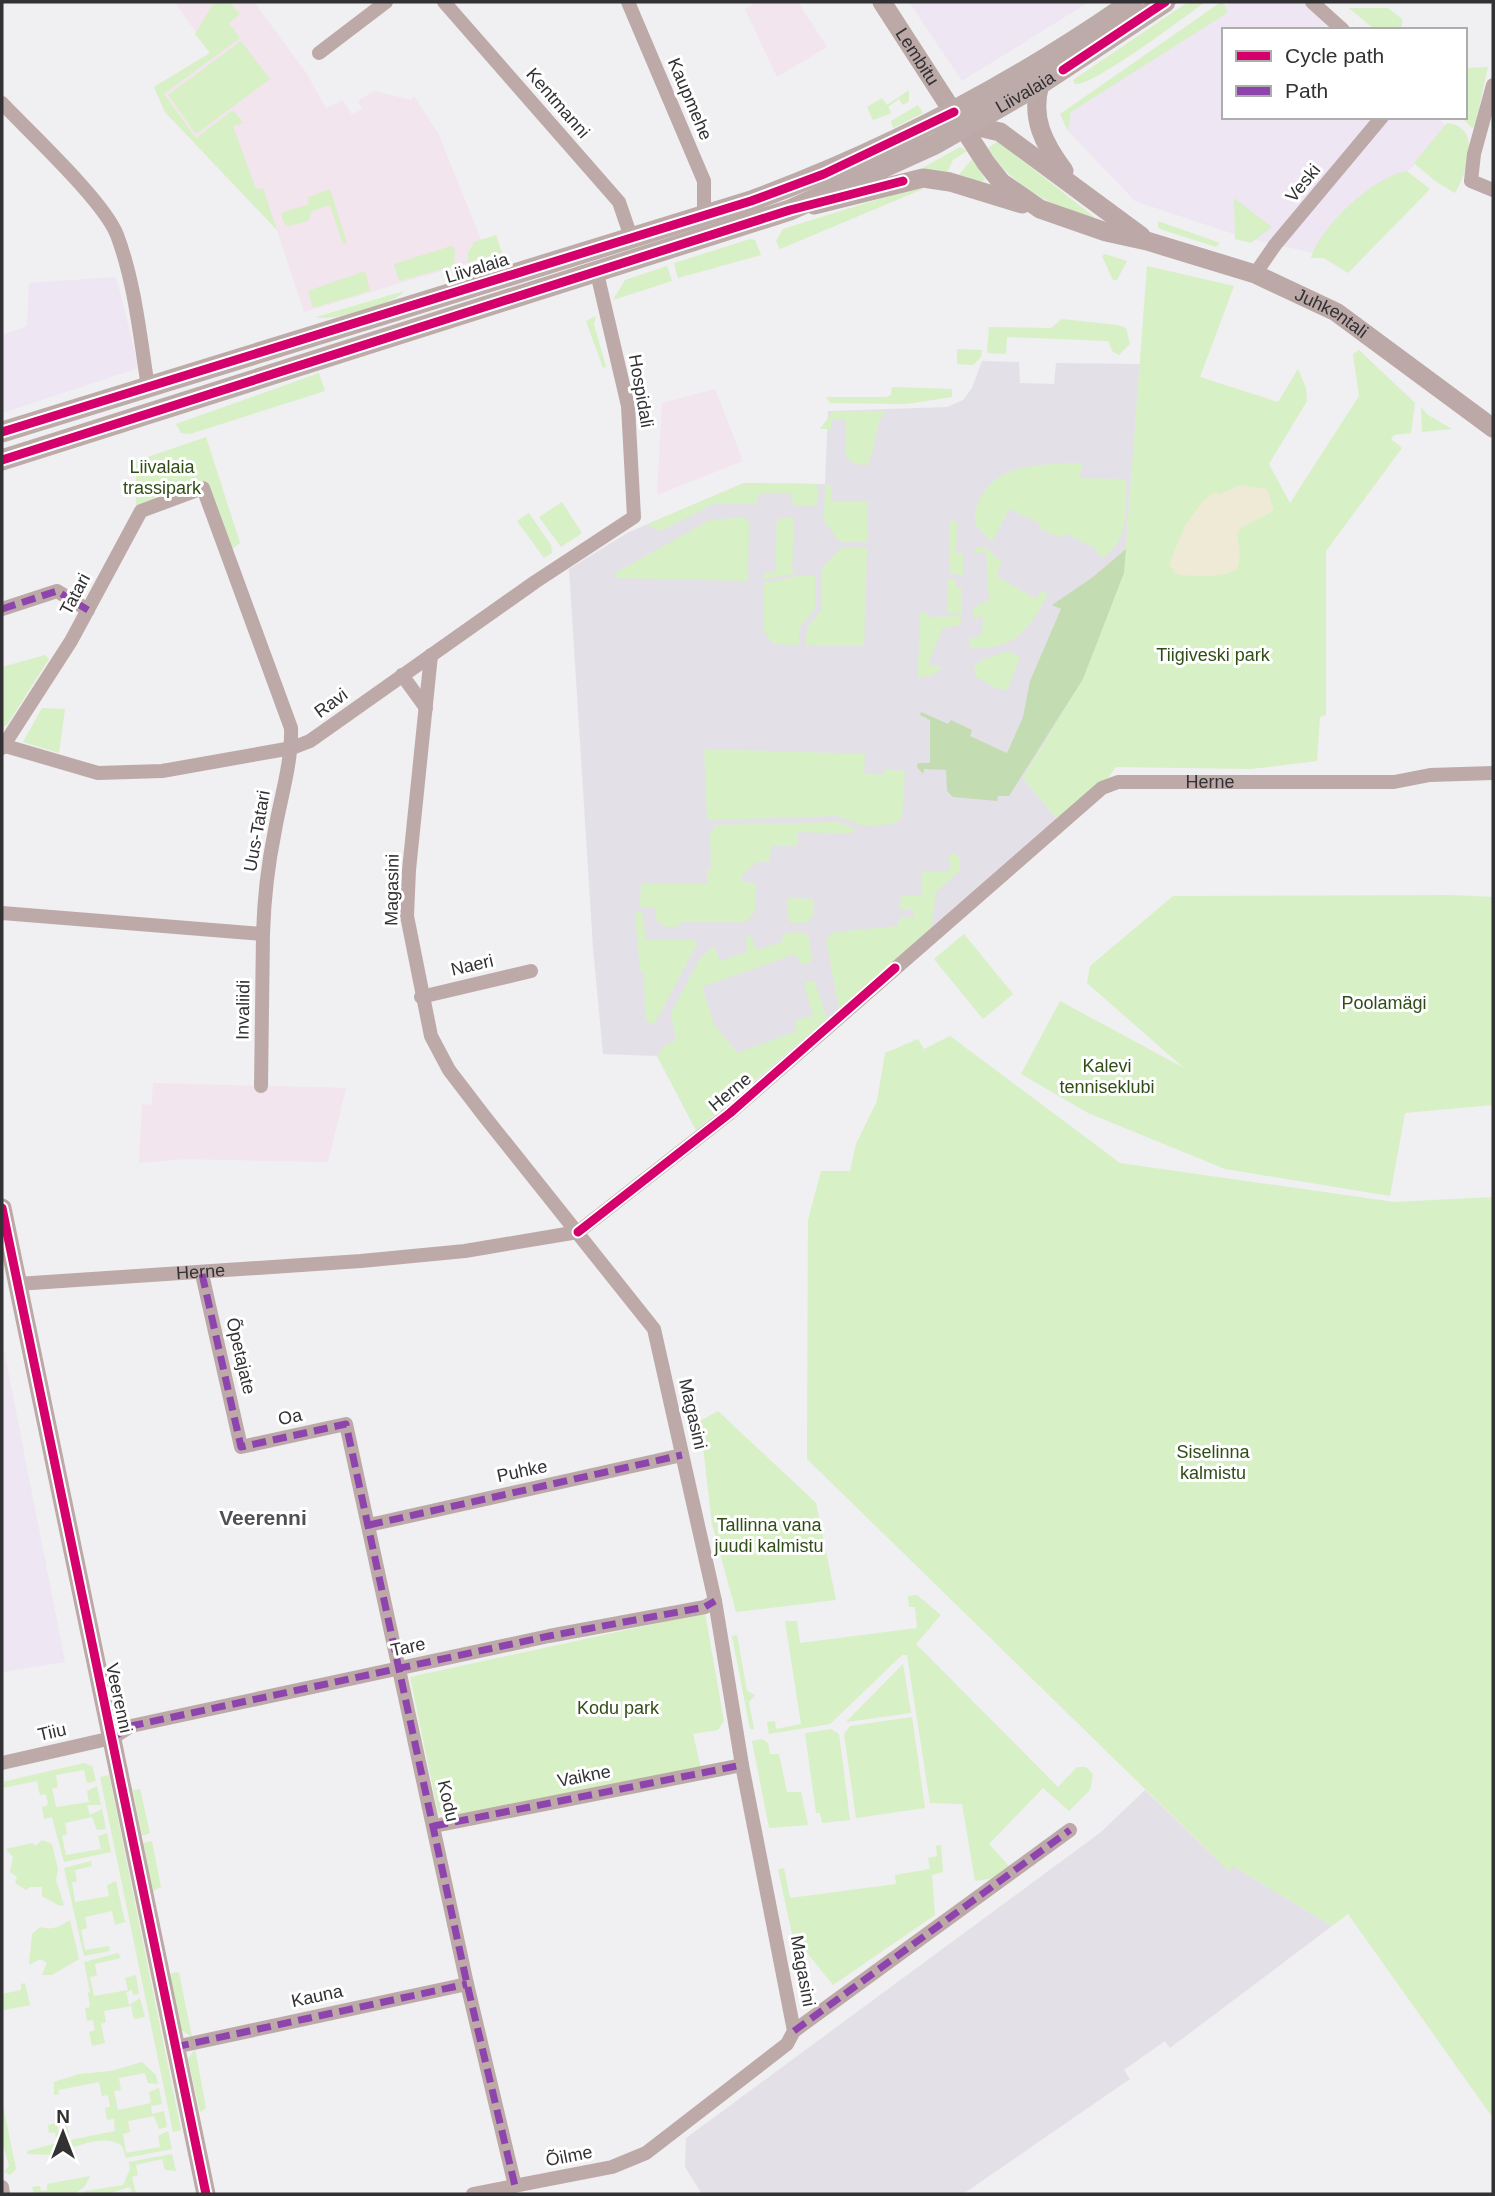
<svg xmlns="http://www.w3.org/2000/svg" width="1495" height="2196" font-family="Arial,sans-serif">
	<style>
		.commercial { fill: #eee6f2 }
		.built { fill: #e3e1e7 }
		.education { fill: #f2e5ed }
		.green { fill: #d7f0c6 }
		.forest { fill: #c4dcb1 }
		.sand { fill: #efead6 }
		.lines { fill: none; stroke-linecap: round; stroke-linejoin: round }
		.street { stroke: #bdaaa8; stroke-width: 14 }
		.secondary { stroke: #bba8a7; stroke-width: 19 }
		.primary { stroke: #bdabaa; stroke-width: 21 }
		.quiet { stroke: #8e44ad; stroke-width: 7; stroke-dasharray: 14 7; stroke-linecap: butt }
		.cycleway-casing { stroke: #fff; stroke-width: 13 }
		.cycleway { stroke: #d6006c; stroke-width: 9 }
		.labels { text-anchor: middle; dominant-baseline: central; stroke-width: 6; stroke-linejoin: round; paint-order: stroke }
		.street-label { font-size: 18px; fill: #323133; stroke: #fff }
		.park-label { font-size: 18px; fill: #304d16; stroke: #fff }
		.quarter-label { font-size: 21px; font-weight: bold; fill: #515054; stroke: #fff }
	</style>
	<rect width="100%" height="100%" fill="#f0eff1"/>
	<g class="commercial">
		<polygon points="909,2 1089,2 962,81"/>
		<polygon points="1231,2 1316,2 1345,30 1224,30 1224,117 1437,117 1451,131 1318,254 1246,238 1135,201 1068,131 1071,112"/>
		<polygon points="116,277 139,368 2,413 2,335 27,326 29,283"/>
		<polygon points="2,1340 65,1662 2,1672"/>
	</g>
	<g class="built">
		<polygon points="982,361 1019,362 1020,383 1054,384 1056,363 1140,364 1124,573 1083,679 1023,778 1059,821 696,1130 657,1056 603,1054 593,948 569,569 629,532 744,483 825,484 828,411 947,407 963,400 972,388"/>
		<polygon points="1145,1790 1228,1870 1233,1866 1332,1926 1170,2048 1165,2041 1124,2070 1130,2079 963,2194 702,2194 685,2167 686,2138 1101,1832"/>
	</g>
	<g class="education">
		<polygon points="175,2 254,2 307,74 326,108 342,100 352,115 362,109 358,101 374,91 411,100 414,96 438,133 484,247 476,251 478,260 304,312 277,230 165,112 154,87 210,53"/>
		<polygon points="757,2 798,2 827,47 777,77 745,9"/>
		<polygon points="715,389 743,461 657,495 662,403"/>
		<polygon points="153,1083 346,1088 328,1162 185,1159 139,1163 142,1104 152,1105"/>
	</g>
	<g class="green">
		<polygon points="214,2 231,4 240,14 229,23 240,38 164,94 196,138 233,110 243,123 233,126 256,189 263,188 277,230 165,112 154,87 210,53 195,34"/>
		<path d="M 1188,2 L 1205,2 C 1186,16 1092,87 1075,84 L 1073,80 Z"/>
		<polygon points="1221,2 1224,2 1227,13 1071,112 1068,131 1060,114"/>
		<polygon points="1349,8 1388,8 1402,19 1402,30 1375,30"/>
		<polygon points="241,41 270,79 196,134 168,95"/>
		<polygon points="1488,67 1475,126 1472,128 1461,117 1465,117 1465,68"/>
		<polygon points="909,90 909,101 903,105 899,99 888,107 892,113 873,120 867,107 882,98 887,105"/>
		<polygon points="918,105 923,113 893,128 891,121"/>
		<path d="M 1447,123 C 1483,127 1467,172 1455,193 L 1435,181 L 1414,163 Z"/>
		<path d="M 998,141 L 1094,217 L 1091,221 C 1050,203 1013,188 988,148 Z"/>
		<polygon points="960,147 967,151 953,160 947,173 925,171 924,167"/>
		<polygon points="972,159 985,179 982,182 958,176"/>
		<path d="M 1407,171 L 1430,189 L 1348,273 L 1324,258 L 1311,258 C 1320,227 1374,176 1407,171 Z"/>
		<polygon points="924,185 923,189 780,249 776,241 783,229"/>
		<polygon points="330,189 347,243 343,244 330,205 312,211 308,221 289,226 284,224 281,213 309,204 308,197"/>
		<polygon points="1234,198 1272,227 1251,243 1235,239"/>
		<polygon points="1158,221 1220,243 1216,247 1163,230 1158,228"/>
		<polygon points="496,235 502,253 468,262 468,253 474,242"/>
		<polygon points="750,239 755,240 761,255 678,278 674,263"/>
		<polygon points="451,246 455,249 454,266 399,281 394,264"/>
		<polygon points="1105,254 1127,261 1117,280 1113,280 1102,256"/>
		<polygon points="667,266 672,281 613,300 625,280"/>
		<polygon points="1147,266 1234,286 1200,377 1278,402 1298,369 1306,388 1307,401 1269,464 1290,503 1359,396 1353,354 1359,350 1415,403 1411,433 1394,435 1391,439 1402,448 1326,551 1326,715 1320,717 1317,761 1251,769 1116,767 1107,779 1059,821 1023,778 1083,679 1124,573"/>
		<polygon points="365,271 370,291 313,308 308,291"/>
		<path d="M 404,291 C 397,303 330,323 316,317 Z"/>
		<polygon points="596,316 594,324 606,367 603,368 586,321"/>
		<polygon points="1062,319 1118,325 1126,328 1130,344 1119,355 1113,352 1108,341 1007,337 1006,354 987,353 989,327 1051,328"/>
		<polygon points="957,349 982,350 981,357 973,365 957,364"/>
		<polygon points="319,373 325,391 190,434 181,433 176,424"/>
		<polygon points="892,387 952,389 952,397 906,404 830,403 826,397 886,397 891,395"/>
		<polygon points="1421,407 1428,415 1452,429 1422,432"/>
		<path d="M 833,411 L 886,411 C 872,428 878,447 867,465 L 855,464 L 846,457 L 846,419 L 832,419 L 831,429 L 820,429 Z"/>
		<polygon points="206,437 240,543 231,550 209,486 141,511 136,507 136,461"/>
		<path d="M 1065,463 L 1083,463 L 1079,478 L 1126,479 C 1126,511 1130,538 1103,558 L 1096,552 L 1097,549 L 1064,533 L 1061,538 L 1039,528 L 1040,523 L 1009,509 L 992,542 L 976,525 C 973,516 976,507 980,499 C 997,465 1032,466 1065,463 Z"/>
		<polygon points="744,483 817,484 817,506 793,505 792,493 758,493 757,503 713,504 661,531 650,527 650,523"/>
		<polygon points="825,485 831,485 831,501 868,502 867,542 840,542 824,521"/>
		<polygon points="562,502 582,533 561,547 539,517"/>
		<polygon points="529,513 551,545 552,553 544,558 517,521"/>
		<polygon points="745,517 749,523 748,581 616,578 615,573 710,520"/>
		<polygon points="794,517 792,568 796,573 764,579 764,573 775,572 777,519"/>
		<polygon points="950,521 957,521 956,553 963,554 963,575 949,573"/>
		<path d="M 985,547 L 1002,562 L 996,576 L 1036,599 L 1041,591 L 1048,594 C 1027,633 1016,649 969,648 L 969,639 L 982,635 L 983,616 L 973,619 L 973,608 L 989,600 L 986,550 L 974,555 L 976,548 Z"/>
		<polygon points="841,548 867,548 864,646 806,645 807,628 822,609 822,568"/>
		<polygon points="798,576 815,576 815,609 799,628 799,645 773,644 763,630 764,583"/>
		<polygon points="948,579 956,579 955,588 962,588 962,613 947,613"/>
		<polygon points="920,612 927,613 927,617 961,616 960,625 943,628 928,664 942,668 931,676 918,677"/>
		<polygon points="1008,651 1020,657 1008,689 1000,690 976,677 974,667 981,660"/>
		<polygon points="45,655 49,659 7,725 2,727 2,667"/>
		<polygon points="42,708 65,709 59,753 23,742"/>
		<polygon points="704,749 865,754 864,774 883,775 884,770 905,771 902,818 894,824 865,826 837,816 707,820"/>
		<path d="M 838,822 L 856,829 L 849,834 L 798,832 L 797,846 L 771,845 L 770,862 L 757,862 L 742,875 L 742,882 L 756,883 L 755,911 L 746,922 L 683,922 C 674,930 663,928 656,919 L 655,907 L 640,907 L 641,884 L 707,883 L 707,870 L 711,870 L 710,833 L 713,832 L 713,825 Z"/>
		<polygon points="954,852 960,859 960,870 936,892 931,929 839,1009 826,939 835,932 898,926 900,917 914,917 913,910 900,909 901,896 921,896 921,871 948,872 951,863 947,859"/>
		<polygon points="1451,895 1493,897 1493,1105 1405,1113 1390,1196 1225,1169 1088,1113 1021,1074 1060,1001 1184,1068 1087,983 1090,966 1173,896"/>
		<polygon points="787,898 814,899 814,914 809,922 789,923"/>
		<polygon points="635,912 642,912 646,940 694,940 697,944 655,1023 649,1023 645,1017 644,972 640,971"/>
		<polygon points="799,932 808,935 812,959 810,963 801,964 795,954 702,987 714,1024 737,1053 797,1031 795,1021 813,1015 804,984 806,981 815,982 827,1019 696,1130 657,1056 666,1044 676,1041 671,1013 699,960 711,948 715,948 720,961 747,952 746,936 752,937 756,950 782,942 783,934"/>
		<polygon points="964,934 1013,994 983,1019 934,959"/>
		<polygon points="950,1036 1120,1163 1394,1202 1493,1197 1493,2118 1348,1914 1332,1926 1233,1866 1229,1871 807,1459 808,1220 821,1171 850,1171 856,1144 877,1101 885,1053 918,1039 924,1049"/>
		<polygon points="718,1411 816,1503 836,1600 736,1612 712,1524 700,1421"/>
		<polygon points="917,1595 941,1615 916,1644 1058,1787 1077,1767 1086,1767 1093,1774 1090,1790 1069,1811 1043,1788 989,1844 1009,1866 995,1878 975,1881 962,1804 930,1803 907,1655 902,1655 830,1724 769,1734 767,1722 775,1721 776,1729 801,1724 785,1621 797,1621 800,1643 917,1628 915,1607 909,1607 908,1596"/>
		<polygon points="705,1613 724,1721 718,1730 693,1734 701,1768 446,1817 438,1812 410,1677"/>
		<polygon points="737,1635 747,1691 755,1695 749,1702 754,1729 750,1729 732,1636"/>
		<polygon points="903,1664 911,1713 846,1722"/>
		<polygon points="912,1717 925,1808 856,1818 844,1734 850,1726"/>
		<polygon points="831,1729 839,1734 850,1820 822,1823 820,1813 816,1813 805,1733"/>
		<polygon points="762,1739 768,1743 770,1754 779,1754 787,1792 801,1792 808,1825 769,1828 752,1741"/>
		<polygon points="84,1763 92,1766 96,1781 87,1783 84,1770 56,1775 58,1787 52,1789 56,1807 89,1802 87,1791 97,1786 101,1805 87,1805 90,1815 102,1809 106,1829 97,1830 92,1817 65,1823 67,1834 62,1836 66,1855 101,1849 98,1836 107,1833 111,1852 64,1862 52,1817 44,1819 42,1807 48,1805 46,1794 40,1795 37,1781 2,1788 2,1782"/>
		<polygon points="109,1775 181,2130 173,2132 100,1777"/>
		<polygon points="140,1789 150,1833 142,1836 133,1790"/>
		<polygon points="42,1840 52,1844 58,1869 56,1880 64,1905 60,1906 42,1896 42,1887 30,1887 26,1890 15,1883 17,1877 10,1872 13,1857 6,1849 32,1843 36,1846"/>
		<polygon points="152,1841 161,1887 153,1891 143,1843"/>
		<polygon points="941,1845 943,1872 932,1875 935,1915 833,1985 792,1934 778,1869 784,1868 790,1898 896,1884 895,1875 930,1869 928,1858 937,1856 936,1846"/>
		<polygon points="91,1861 92,1866 75,1870 77,1882 72,1882 75,1902 109,1896 107,1885 116,1881 125,1922 115,1925 112,1911 85,1917 87,1928 81,1930 85,1950 109,1946 110,1951 84,1956 64,1868"/>
		<path d="M 70,1920 L 79,1959 L 52,1975 L 42,1975 L 47,1963 L 40,1959 L 29,1965 L 32,1934 L 40,1927 C 53,1931 60,1926 70,1920 Z"/>
		<polygon points="118,1953 121,1958 95,1964 97,1975 90,1977 94,1996 128,1990 125,1978 136,1975 139,1994 133,1995 132,1990 126,1992 129,2005 140,1998 145,2017 134,2019 131,2006 104,2011 106,2022 101,2024 105,2043 92,2046 89,2032 95,2030 93,2020 87,2021 85,2008 90,2007 88,1993 90,1992 84,1962"/>
		<polygon points="176,1972 179,1973 192,2037 181,2030 170,1974"/>
		<polygon points="25,1983 30,2005 4,2010 2,1994 21,1990 21,1984"/>
		<polygon points="195,2049 206,2108 200,2112 188,2059"/>
		<path d="M 142,2062 L 156,2075 L 158,2084 L 148,2083 L 145,2073 L 119,2078 L 121,2090 L 114,2091 L 118,2110 L 151,2103 L 149,2092 L 159,2088 L 162,2104 L 151,2106 L 152,2114 L 164,2111 L 167,2127 L 159,2129 L 154,2116 L 128,2121 L 130,2132 L 123,2134 L 126,2153 L 160,2147 L 158,2136 L 168,2131 L 172,2149 L 126,2158 L 122,2146 C 108,2135 86,2143 71,2148 L 57,2108 L 64,2110 L 70,2140 L 115,2131 L 114,2119 L 107,2120 L 105,2108 L 110,2107 L 108,2095 L 102,2096 L 99,2082 L 58,2090 L 59,2094 L 54,2095 L 54,2082 L 79,2074 L 111,2071 Z"/>
		<polygon points="2,2100 16,2169 10,2175 4,2172 9,2166 2,2140"/>
		<polygon points="56,2123 65,2151 56,2155 27,2154 27,2151 57,2143 55,2132 49,2133 48,2125"/>
		<polygon points="172,2154 176,2171 165,2170 162,2159 136,2165 138,2175 132,2177 136,2194 128,2194 132,2191 129,2187 109,2194 80,2194 85,2191 123,2185 130,2169 129,2162"/>
		<polygon points="90,2176 85,2186 75,2194 34,2194 32,2187 40,2186 41,2191 47,2190 47,2184"/>
	</g>
	<polygon class="forest" points="1126,549 1124,573 1083,679 1009,796 998,796 997,801 953,797 947,791 946,770 924,769 923,774 917,767 918,763 930,763 930,720 920,715 921,712 948,724 951,720 972,730 970,736 1007,753 1023,717 1030,681 1061,609 1052,605 1093,577"/>
	<path class="sand" d="M 1240,485 L 1267,489 L 1274,509 C 1263,521 1248,519 1237,533 L 1240,555 L 1237,569 C 1229,577 1194,577 1182,575 C 1175,574 1172,569 1169,564 L 1185,526 L 1201,503 L 1214,492 L 1220,494 Z"/>
	<g class="lines">
		<g class="street">
			<polyline points="444,2 619,202 631,237"/>
			<polyline points="628,2 704,181 704,214"/>
			<polyline points="1312,2 1343,30"/>
			<polyline points="319,53 386,2"/>
			<polyline points="1493,85 1474,154 1471,181 1493,190"/>
			<path d="M 2,103 C 30,133 104,201 117,235 C 135,283 140,337 148,387"/>
			<polyline points="1255,274 1275,245 1382,117"/>
			<polyline points="2,609 57,591 88,610"/>
			<polyline points="431,655 409,870 407,916 431,1036 449,1070 485,1117 654,1329 715,1601 742,1765 794,2031 787,2044 646,2153 612,2167 473,2194"/>
			<polyline points="402,675 426,708"/>
			<polyline points="2,745 98,773 162,771 292,748 310,741 535,582 634,517 628,406 597,273"/>
			<path d="M 2,748 L 71,641 L 141,511 L 203,488 L 291,728 C 292,762 281,796 275,830 C 268,864 264,899 263,934 L 2,913"/>
			<polyline points="421,997 531,971"/>
			<polyline points="261,1086 263,934"/>
			<polyline points="202,1274 241,1447 346,1424 467,1984 515,2186"/>
			<path id="s1" d="M 17,1284 L 361,1261 L 465,1251 L 578,1232 L 730,1113 L 1102,788 L 1118,782 L 1394,782 L 1430,775 L 1493,773"/>
			<polyline points="369,1525 682,1455"/>
			<polyline points="2,1763 112,1738 131,1726 549,1636 705,1607 715,1601"/>
			<polyline points="434,1826 742,1765"/>
			<polyline points="794,2031 1070,1830"/>
			<polyline points="175,2047 467,1984"/>
			<polyline points="2,2187 3,2194"/>
		</g>
		<g class="secondary">
			<path id="s2" d="M 882,2 L 986,163 L 1001,182 L 1040,209 L 1106,232 L 1147,241 L 1255,274 L 1336,312 L 1493,428"/>
			<path d="M 1040,84 C 1030,118 1044,144 1064,171"/>
			<polyline points="970,125 1000,132 1141,236"/>
			<polyline points="814,205 923,178 950,182 1022,204"/>
			<polyline points="2,1208 206,2194"/>
		</g>
		<g class="primary">
			<path d="M 2,432 L 751,201 C 887,151 1013,85 1132,2"/>
			<path id="s3" d="M 2,460 L 790,210 L 935,144 L 1040,84 L 1165,2"/>
		</g>
		<g class="quiet">
			<polyline points="2,609 57,591 88,610"/>
			<polyline points="202,1274 241,1447 346,1424 467,1984 515,2186"/>
			<polyline points="369,1525 682,1455"/>
			<polyline points="112,1738 131,1726 549,1636 705,1607 715,1601"/>
			<polyline points="434,1826 742,1765"/>
			<polyline points="794,2031 1070,1830"/>
			<polyline points="175,2047 467,1984"/>
		</g>
		<defs>
			<g id="cycleway">
				<polyline points="1063,70 1165,2"/>
				<polyline points="2,432 751,201 824,174 954,112"/>
				<polyline points="2,460 790,210 903,181"/>
				<polyline points="2,1208 206,2194"/>
				<polyline points="578,1232 730,1113 895,968"/>
			</g>
		</defs>
		<use href="#cycleway" class="cycleway-casing"/>
		<use href="#cycleway" class="cycleway"/>
	</g>
	<g class="labels">
		<g class="street-label">
			<text stroke="none"><textPath href="#s2" startOffset="65">Lembitu</textPath></text>
			<text stroke="none"><textPath href="#s3" startOffset="1090">Liivalaia</textPath></text>
			<text transform="translate(690 99) rotate(67)">Kaupmehe</text>
			<text transform="translate(558 103) rotate(49)">Kentmanni</text>
			<text transform="translate(1303 183) rotate(-51)">Veski</text>
			<text transform="translate(477 268) rotate(-17)">Liivalaia</text>
			<text stroke="none"><textPath href="#s2" startOffset="574">Juhkentali</textPath></text>
			<text transform="translate(641 391) rotate(80)">Hospidali</text>
			<text transform="translate(75 594) rotate(-62)">Tatari</text>
			<text transform="translate(331 703) rotate(-36)">Ravi</text>
			<text stroke="none"><textPath href="#s1" startOffset="1360">Herne</textPath></text>
			<text transform="translate(257 831) rotate(-80)">Uus-Tatari</text>
			<text transform="translate(392 890) rotate(-89)">Magasini</text>
			<text transform="translate(472 965) rotate(-13)">Naeri</text>
			<text transform="translate(243 1010) rotate(-89)">Invaliidi</text>
			<text transform="translate(730 1092) rotate(-40)">Herne</text>
			<text stroke="none"><textPath href="#s1" startOffset="184">Herne</textPath></text>
			<text transform="translate(241 1356) rotate(77)">Õpetajate</text>
			<text transform="translate(693 1414) rotate(77)">Magasini</text>
			<text transform="translate(290 1417) rotate(-12)">Oa</text>
			<text transform="translate(522 1471) rotate(-12)">Puhke</text>
			<text transform="translate(408 1647) rotate(-12)">Tare</text>
			<text transform="translate(119 1698) rotate(78)">Veerenni</text>
			<text transform="translate(52 1732) rotate(-13)">Tiiu</text>
			<text transform="translate(584 1776) rotate(-11)">Vaikne</text>
			<text transform="translate(448 1801) rotate(77)">Kodu</text>
			<text transform="translate(803 1971) rotate(80)">Magasini</text>
			<text transform="translate(317 1996) rotate(-12)">Kauna</text>
			<text transform="translate(569 2156) rotate(-11)">Õilme</text>
		</g>
		<g class="park-label">
			<text x="162" y="467">Liivalaia<tspan x="162" dy="21">trassipark</tspan></text>
			<text x="1213" y="655">Tiigiveski park</text>
			<text x="1384" y="1003">Poolamägi</text>
			<text x="1107" y="1066">Kalevi<tspan x="1107" dy="21">tenniseklubi</tspan></text>
			<text x="1213" y="1452">Siselinna<tspan x="1213" dy="21">kalmistu</tspan></text>
			<text x="769" y="1525">Tallinna vana<tspan x="769" dy="21">juudi kalmistu</tspan></text>
			<text x="618" y="1708">Kodu park</text>
		</g>
		<g class="quarter-label">
			<text x="263" y="1517">Veerenni</text>
		</g>
	</g>
	<rect width="1495" height="2196" fill="none" stroke="#323133" stroke-width="7"/>
	<rect x="1222" y="28" width="245" height="91" fill="#ffffff" stroke="#adadad" stroke-width="2"/>
	<rect x="1236" y="51" width="35" height="10" fill="#d6006c" stroke="#adadad" stroke-width="2"/>
	<text x="1285" y="63" font-size="21" fill="#323133">Cycle path</text>
	<rect x="1236" y="86" width="35" height="10" fill="#8e44ad" stroke="#adadad" stroke-width="2"/>
	<text x="1285" y="98" font-size="21" fill="#323133">Path</text>
	<g transform="translate(63 2133)" stroke="#ffffff" stroke-width="5" paint-order="stroke">
	<path d="M0-5L12 26L0 18L-12 26Z" fill="#323133"/>
	<text y="-10" font-size="19" font-weight="bold" text-anchor="middle" fill="#323133">N</text>
	</g>
</svg>
